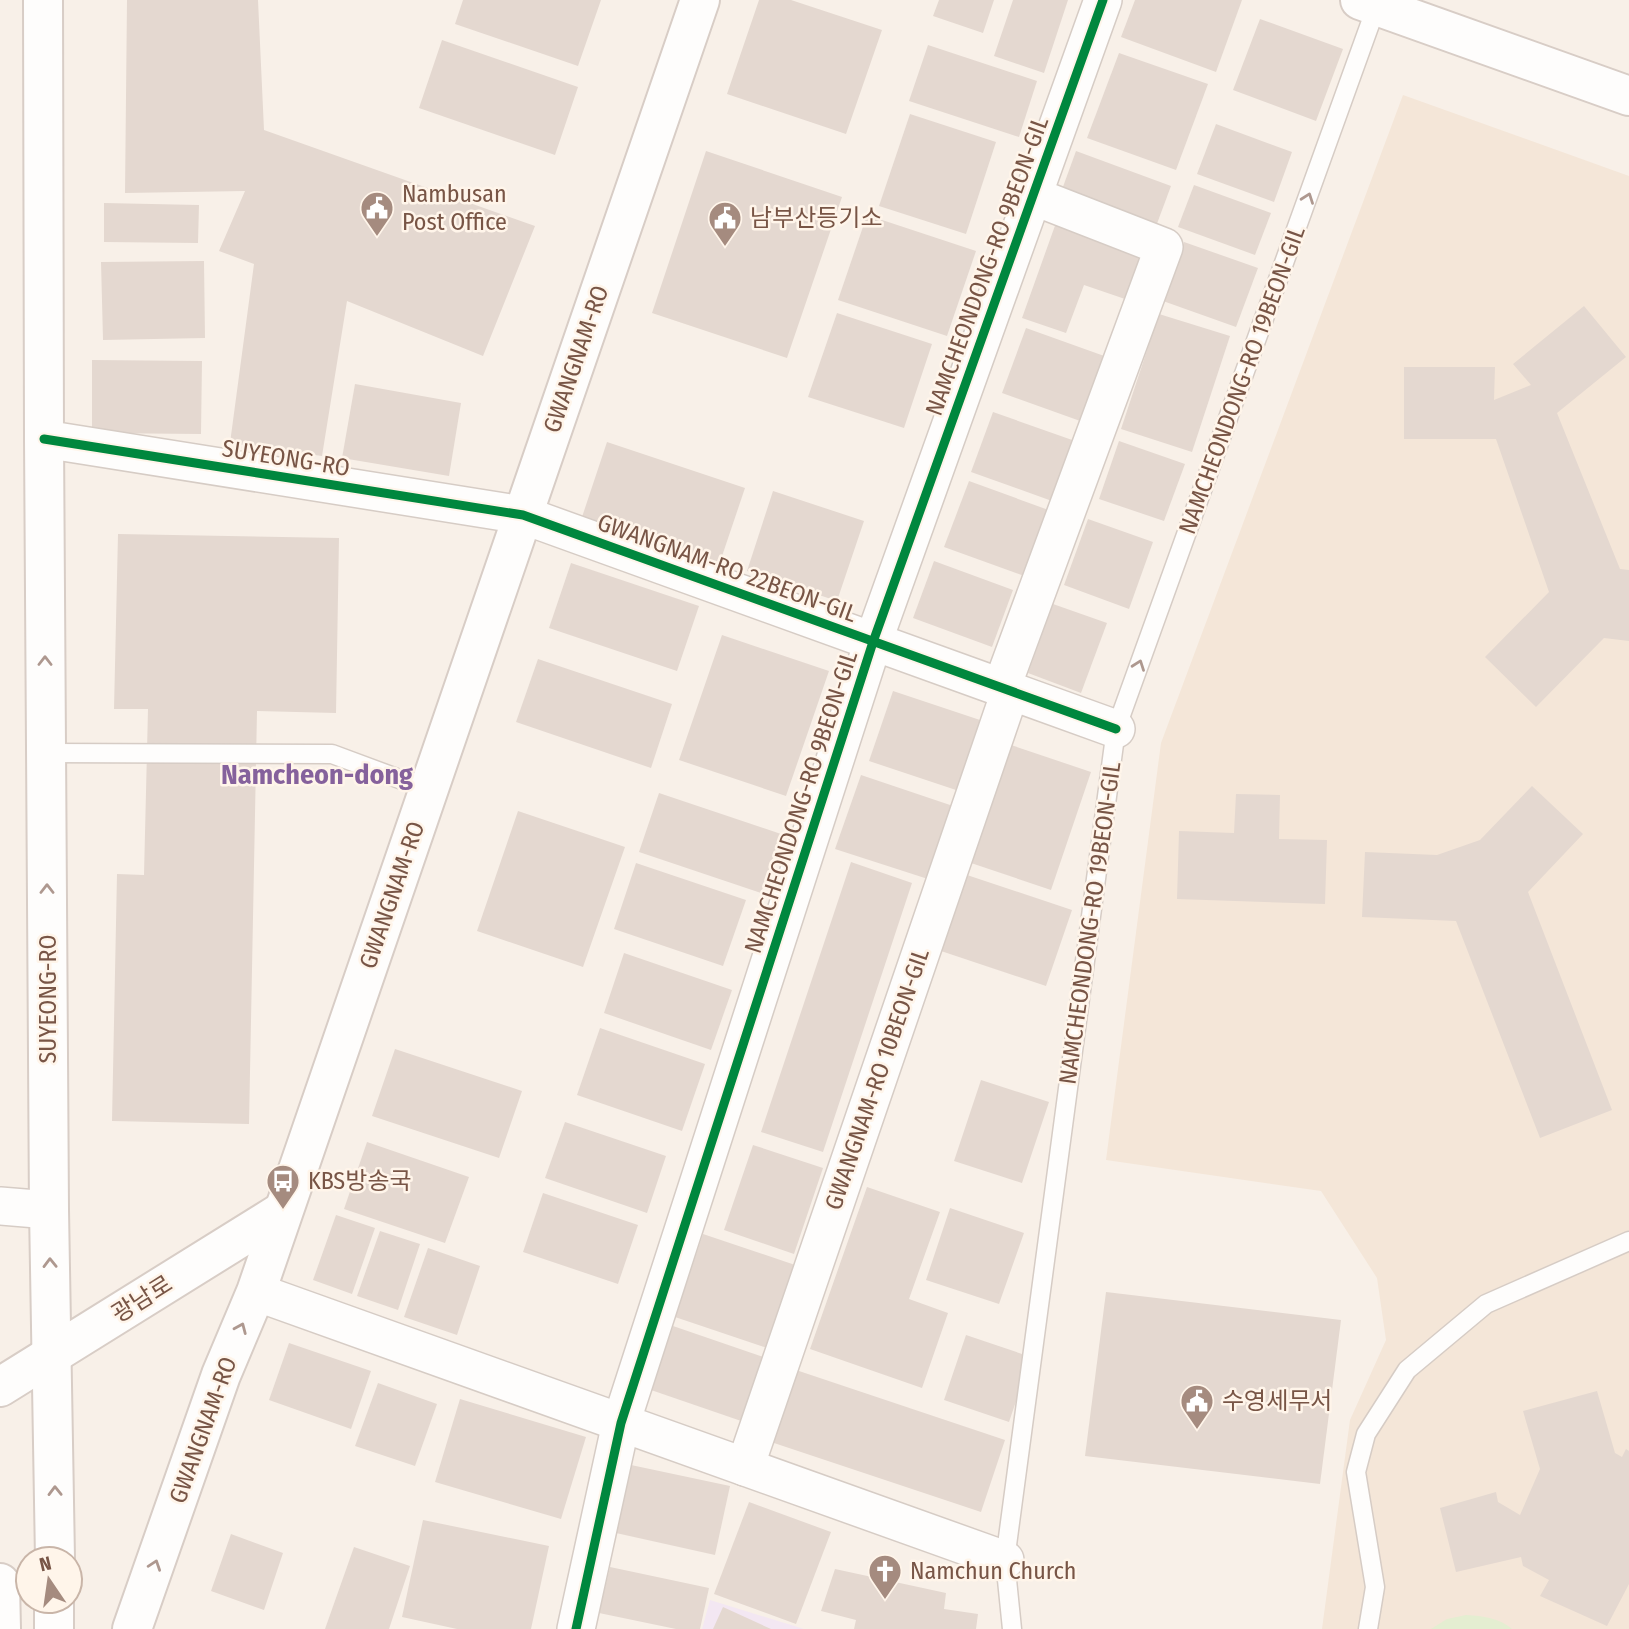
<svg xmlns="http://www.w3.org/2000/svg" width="1629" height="1629" font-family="'Fira Sans Condensed','Noto Sans KR',sans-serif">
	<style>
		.residential { fill: #f4e6d8 }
		.education { fill: #f3e7f2 }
		.green { fill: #e4eed1 }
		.building { fill: #e4d8d0 }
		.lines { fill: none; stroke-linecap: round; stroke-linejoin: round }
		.lane-casing { stroke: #d6ccc5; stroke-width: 21 }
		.street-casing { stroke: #d6ccc5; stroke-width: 40 }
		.secondary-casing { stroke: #d8cdc6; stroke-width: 42 }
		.lane { stroke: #fefdfc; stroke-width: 18 }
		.street { stroke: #fefdfc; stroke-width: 37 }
		.secondary { stroke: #fefdfc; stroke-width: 38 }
		.cycleway-casing { stroke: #fff5ea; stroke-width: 13 }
		.cycleway { stroke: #00873e; stroke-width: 9 }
		.oneway { stroke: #ae988f }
		.labels { text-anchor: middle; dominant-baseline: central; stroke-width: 5; stroke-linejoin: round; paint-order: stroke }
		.poi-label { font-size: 24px; fill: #785546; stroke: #fff5ea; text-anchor: start }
		.street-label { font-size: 24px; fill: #785546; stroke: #fff5ea }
		.quarter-label { font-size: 28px; font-weight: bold; fill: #85619c; stroke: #fff5ea }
	</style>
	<rect width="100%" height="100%" fill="#f8f0e8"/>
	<polygon class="residential" points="1403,95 1629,176 1629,1629 1322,1629 1350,1420 1386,1340 1377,1278 1321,1191 1106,1160 1161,743"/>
	<polygon class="education" points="710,1600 804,1629 702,1629"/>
	<path class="green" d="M 1466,1615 C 1483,1616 1499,1618 1512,1629 L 1431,1629 L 1447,1619 Z"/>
	<g class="building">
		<polygon points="127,0 258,0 264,130 535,226 483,356 347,301 322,456 230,443 254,264 219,251 245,191 125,193"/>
		<polygon points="463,0 601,0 578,66 455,24"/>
		<polygon points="759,0 791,0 882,30 846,134 727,94"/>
		<polygon points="939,0 994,0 983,33 933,16"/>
		<polygon points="1013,0 1068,0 1044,73 994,56"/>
		<polygon points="1135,0 1242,0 1216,72 1121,37"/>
		<polygon points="1260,19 1343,49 1316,121 1233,90"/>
		<polygon points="442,40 578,87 555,155 419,108"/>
		<polygon points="928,45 1037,81 1019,137 909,101"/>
		<polygon points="1119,53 1208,84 1176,170 1087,138"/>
		<polygon points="910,114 996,142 966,234 879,206"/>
		<polygon points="1216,124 1292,152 1274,202 1197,174"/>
		<polygon points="706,151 842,197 787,358 652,313"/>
		<polygon points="1076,151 1171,186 1155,229 1060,195"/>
		<polygon points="1194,185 1271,213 1255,255 1178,227"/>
		<polygon points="104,203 199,205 198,243 104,242"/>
		<polygon points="867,215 976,251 947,336 838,300"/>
		<polygon points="1057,220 1143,252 1125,299 1084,285 1066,333 1022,318"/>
		<polygon points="1184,242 1258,268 1236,327 1163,301"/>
		<polygon points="204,261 205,338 103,340 101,262"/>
		<polygon points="1584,306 1626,357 1557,413 1620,569 1629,570 1629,641 1604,638 1536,707 1485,657 1549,592 1496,439 1404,439 1404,367 1495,367 1494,400 1531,385 1513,364"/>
		<polygon points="837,313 932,344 904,428 808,397"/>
		<polygon points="1159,314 1230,336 1192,452 1121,429"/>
		<polygon points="1026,328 1107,357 1083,422 1002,393"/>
		<polygon points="92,360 202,361 201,434 92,433"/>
		<polygon points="355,384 461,403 449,476 342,458"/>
		<polygon points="993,412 1075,441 1052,501 971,472"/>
		<polygon points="1119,441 1185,464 1164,521 1099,499"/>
		<polygon points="607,442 745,488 718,568 580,523"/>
		<polygon points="969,481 1054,512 1030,578 944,547"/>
		<polygon points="773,491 864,521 837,601 747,571"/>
		<polygon points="1088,519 1153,542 1129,609 1064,585"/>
		<polygon points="118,534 339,538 336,713 257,711 249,1124 112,1121 117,874 144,875 148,709 114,709"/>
		<polygon points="934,561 1013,590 992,647 913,618"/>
		<polygon points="571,563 699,606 677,671 549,628"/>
		<polygon points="1053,604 1107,623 1081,693 1028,673"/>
		<polygon points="722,635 829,671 786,796 679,760"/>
		<polygon points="538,659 672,704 651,768 516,722"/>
		<polygon points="893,691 989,723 965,793 869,761"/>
		<polygon points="1008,744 1091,772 1051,890 968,862"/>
		<polygon points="861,775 956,807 931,880 835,849"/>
		<polygon points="1532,786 1583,834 1528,892 1612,1110 1540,1138 1456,921 1362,917 1365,852 1437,855 1480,840"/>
		<polygon points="659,793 781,834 761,893 639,852"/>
		<polygon points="1236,794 1280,795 1279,839 1327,840 1325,904 1177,899 1179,831 1234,833"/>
		<polygon points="518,811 625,847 583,967 477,931"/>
		<polygon points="851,862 912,883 823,1152 761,1132"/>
		<polygon points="636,863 746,900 723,966 614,929"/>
		<polygon points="964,874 1072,910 1046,986 938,950"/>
		<polygon points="624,953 732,990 711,1050 604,1013"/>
		<polygon points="600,1028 705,1064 682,1131 577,1095"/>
		<polygon points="395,1049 522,1091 499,1158 372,1116"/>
		<polygon points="981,1080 1049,1102 1022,1183 954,1161"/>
		<polygon points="565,1122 666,1156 647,1213 545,1178"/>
		<polygon points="367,1142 469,1177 445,1243 344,1209"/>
		<polygon points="753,1145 823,1168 794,1254 724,1230"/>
		<polygon points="867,1187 940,1212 909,1299 948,1313 922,1388 810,1349"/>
		<polygon points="543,1193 638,1225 618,1284 523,1252"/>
		<polygon points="950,1208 1024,1233 999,1304 926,1280"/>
		<polygon points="336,1215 375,1228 352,1294 313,1280"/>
		<polygon points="380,1231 420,1244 398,1310 357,1296"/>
		<polygon points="703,1234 801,1267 773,1350 675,1317"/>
		<polygon points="428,1248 480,1266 457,1335 404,1317"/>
		<polygon points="1106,1292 1341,1320 1320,1484 1085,1456"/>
		<polygon points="673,1326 769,1359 747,1423 651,1390"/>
		<polygon points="966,1335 1031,1357 1009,1422 944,1400"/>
		<polygon points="289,1343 371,1371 351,1429 269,1400"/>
		<polygon points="796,1370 1005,1440 981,1512 771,1442"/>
		<polygon points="378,1383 437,1404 415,1466 355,1446"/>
		<polygon points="1597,1391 1615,1453 1622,1457 1626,1449 1629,1451 1629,1584 1607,1626 1540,1596 1549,1580 1523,1566 1521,1557 1456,1572 1440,1508 1496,1492 1498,1502 1520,1515 1540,1469 1523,1411"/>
		<polygon points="460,1399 586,1437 561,1519 435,1482"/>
		<polygon points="631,1465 730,1486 715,1555 616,1533"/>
		<polygon points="749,1502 831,1532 796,1624 714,1594"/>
		<polygon points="423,1520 549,1546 531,1629 457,1629 402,1617"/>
		<polygon points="231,1534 283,1553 264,1610 211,1591"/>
		<polygon points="354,1547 410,1566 389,1629 325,1629"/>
		<polygon points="610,1567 709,1588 700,1629 676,1629 599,1613"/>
		<polygon points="835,1569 946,1593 944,1609 978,1614 976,1629 854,1629 856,1620 821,1611"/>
		<polygon points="723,1607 771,1629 713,1629"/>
	</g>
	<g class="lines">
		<defs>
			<g id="lane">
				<polyline points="46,753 332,754 429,790"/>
				<polyline points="1012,1629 1005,1560 1116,729 1378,2"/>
				<polyline points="1368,1629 1375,1587 1356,1472 1366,1434 1407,1370 1486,1304 1629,1241"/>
			</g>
			<g id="street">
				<polyline points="44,439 523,515 1116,729"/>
				<polyline points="1001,689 1164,247 1033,196"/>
				<polyline points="0,1206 49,1210"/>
				<polyline points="256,1292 1005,1560"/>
				<polyline points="745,1467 1010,692"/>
				<polyline points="576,1629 621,1423 873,642 1103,0"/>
			</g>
			<g id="secondary">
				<polyline points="43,0 44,439 49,1210 55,1559"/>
				<polyline points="1360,0 1629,96"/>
				<polyline points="0,1387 283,1211"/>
				<polyline points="0,1583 1,1629"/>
				<polyline points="54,1629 54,1601"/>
				<polyline points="132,1629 221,1375 256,1292 700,0"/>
			</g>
		</defs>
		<use href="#lane" class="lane-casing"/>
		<use href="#street" class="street-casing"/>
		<use href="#secondary" class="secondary-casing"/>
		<use href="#lane" class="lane"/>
		<use href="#street" class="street"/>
		<use href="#secondary" class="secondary"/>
		<defs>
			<g id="cycleway">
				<polyline points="44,439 523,515 1116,729"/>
				<polyline points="576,1629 621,1423 873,642 1103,0"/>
			</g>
		</defs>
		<use href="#cycleway" class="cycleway-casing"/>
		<use href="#cycleway" class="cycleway"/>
	</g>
	<defs><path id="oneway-chevron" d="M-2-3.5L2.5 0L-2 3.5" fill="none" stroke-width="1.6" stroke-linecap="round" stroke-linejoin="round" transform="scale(1.75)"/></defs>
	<g class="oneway">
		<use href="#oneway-chevron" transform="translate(1308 198) rotate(-70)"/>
		<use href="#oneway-chevron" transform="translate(45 661) rotate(-90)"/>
		<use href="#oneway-chevron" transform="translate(1139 665) rotate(-70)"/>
		<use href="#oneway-chevron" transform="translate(47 889) rotate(-90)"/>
		<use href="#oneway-chevron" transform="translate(50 1263) rotate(-91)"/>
		<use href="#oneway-chevron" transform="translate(241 1328) rotate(-67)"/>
		<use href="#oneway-chevron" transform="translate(55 1491) rotate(-91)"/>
		<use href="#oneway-chevron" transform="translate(155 1565) rotate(-71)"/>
	</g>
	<defs>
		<symbol id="civic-pin" viewBox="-11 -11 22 30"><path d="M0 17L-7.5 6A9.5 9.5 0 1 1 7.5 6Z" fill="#a58b7f" stroke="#fff5ea"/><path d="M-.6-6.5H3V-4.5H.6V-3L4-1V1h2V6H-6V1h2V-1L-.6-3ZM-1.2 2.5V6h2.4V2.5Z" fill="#fff"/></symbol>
		<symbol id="bus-pin" viewBox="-11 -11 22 30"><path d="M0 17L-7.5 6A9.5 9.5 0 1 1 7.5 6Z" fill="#a58b7f" stroke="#fff5ea"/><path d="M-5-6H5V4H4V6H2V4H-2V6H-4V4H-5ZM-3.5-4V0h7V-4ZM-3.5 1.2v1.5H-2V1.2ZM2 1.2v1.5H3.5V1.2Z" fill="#fff"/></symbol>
		<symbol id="church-pin" viewBox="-11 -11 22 30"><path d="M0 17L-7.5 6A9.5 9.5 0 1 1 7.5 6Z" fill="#a58b7f" stroke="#fff5ea"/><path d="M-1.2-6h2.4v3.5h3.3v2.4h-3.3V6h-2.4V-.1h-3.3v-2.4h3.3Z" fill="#fff"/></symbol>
	</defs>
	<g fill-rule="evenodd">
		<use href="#civic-pin" x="358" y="189" width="38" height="52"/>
		<use href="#civic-pin" x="706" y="199" width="38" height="52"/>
		<use href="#bus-pin" x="264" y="1162" width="38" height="52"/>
		<use href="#civic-pin" x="1178" y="1382" width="38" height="52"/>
		<use href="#church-pin" x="866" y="1552" width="38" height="52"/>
	</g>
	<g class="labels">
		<g class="poi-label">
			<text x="402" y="194">Nambusan<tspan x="402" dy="28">Post Office</tspan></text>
			<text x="750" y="218">남부산등기소</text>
			<text x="308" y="1181">KBS방송국</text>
			<text x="1222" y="1401">수영세무서</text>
			<text x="910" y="1571">Namchun Church</text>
		</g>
		<g class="street-label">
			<text transform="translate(987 266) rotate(-70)">NAMCHEONDONG-RO 9BEON-GIL</text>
			<text transform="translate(576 359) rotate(-71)">GWANGNAM-RO</text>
			<text transform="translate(1242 380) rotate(-70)">NAMCHEONDONG-RO 19BEON-GIL</text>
			<text transform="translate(286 458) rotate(9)">SUYEONG-RO</text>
			<text transform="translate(727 568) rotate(20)">GWANGNAM-RO 22BEON-GIL</text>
			<text transform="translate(801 802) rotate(-72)">NAMCHEONDONG-RO 9BEON-GIL</text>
			<text transform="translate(392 895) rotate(-71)">GWANGNAM-RO</text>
			<text transform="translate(1090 923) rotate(-82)">NAMCHEONDONG-RO 19BEON-GIL</text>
			<text transform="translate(48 999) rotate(-90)">SUYEONG-RO</text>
			<text transform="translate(877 1079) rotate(-71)">GWANGNAM-RO 10BEON-GIL</text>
			<text transform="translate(142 1299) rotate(-32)">광남로</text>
			<text transform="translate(203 1430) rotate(-70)">GWANGNAM-RO</text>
		</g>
		<g class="quarter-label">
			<text x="317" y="774">Namcheon-dong</text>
		</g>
	</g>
	<g transform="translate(49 1580) rotate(347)"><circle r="33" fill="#fff5ea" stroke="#c9b5a8" stroke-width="2"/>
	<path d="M0-5L12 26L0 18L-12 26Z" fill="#a58b7f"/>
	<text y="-10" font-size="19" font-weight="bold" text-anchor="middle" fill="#785546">N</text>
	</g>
</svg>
